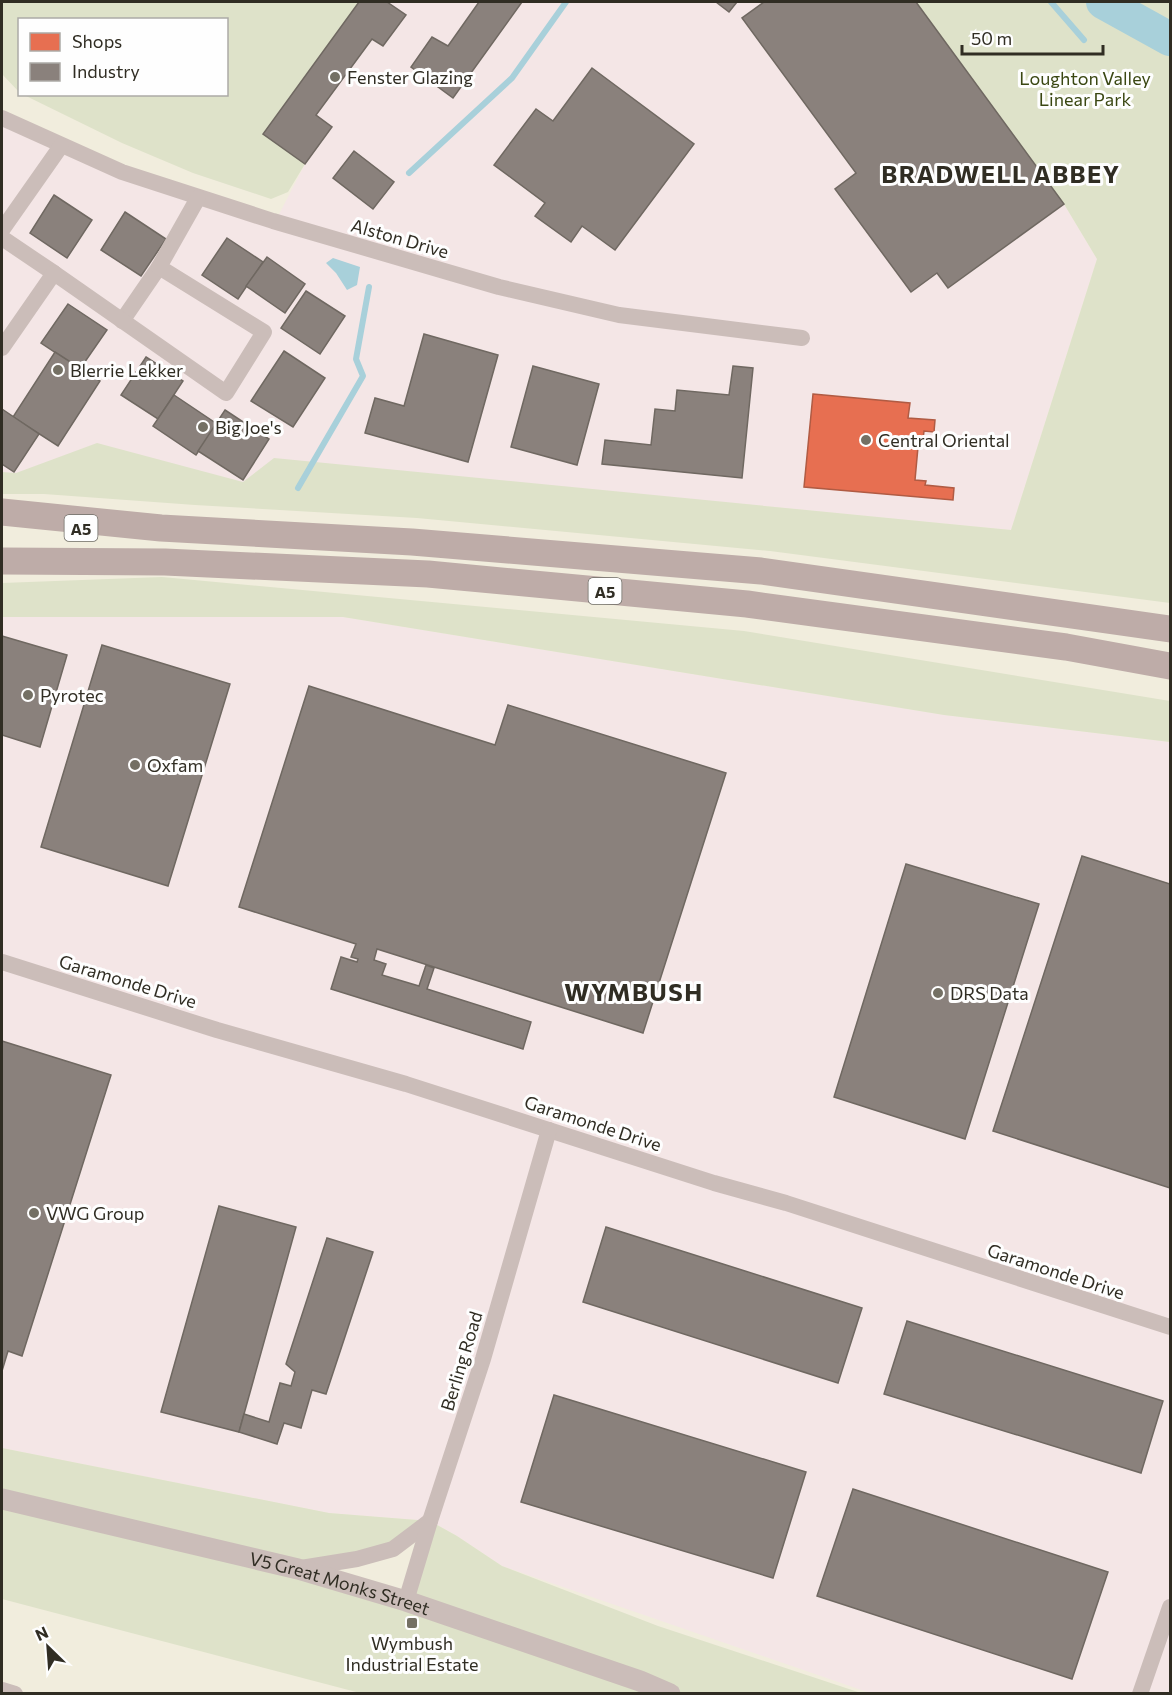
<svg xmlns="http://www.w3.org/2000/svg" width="1172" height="1695" font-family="Commissioner,sans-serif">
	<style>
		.industrial { fill: #f4e6e6 }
		.green { fill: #dee2c9; fill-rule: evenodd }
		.water { fill: #a8d0da }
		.shops { fill: #e76f51; stroke: #b05b43; stroke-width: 1.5 }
		.industry { fill: #8a817c; stroke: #6f6861; stroke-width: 1.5 }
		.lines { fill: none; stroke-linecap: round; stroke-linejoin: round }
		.stream { stroke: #a8d0da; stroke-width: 6 }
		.river { stroke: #a8d0da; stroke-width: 34 }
		.minor { stroke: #cbbdb9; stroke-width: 16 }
		.tertiary { stroke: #cbbdb9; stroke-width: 21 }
		.trunk { stroke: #beaca8; stroke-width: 27 }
		.poi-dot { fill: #747064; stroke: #fefefe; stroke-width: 2 }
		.labels { text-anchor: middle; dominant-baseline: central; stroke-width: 6; stroke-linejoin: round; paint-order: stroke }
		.shield { fill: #fefefe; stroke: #6e6c65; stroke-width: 1.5 }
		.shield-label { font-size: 16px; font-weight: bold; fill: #302d23 }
		.poi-label { font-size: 18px; fill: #302d23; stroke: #fefefe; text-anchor: start }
		.park-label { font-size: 18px; fill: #3a4712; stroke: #fefefe }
		.street-label { font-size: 18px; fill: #302d23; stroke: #fefefe }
		.district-label { font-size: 24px; font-weight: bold; letter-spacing: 1.5px; fill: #302d23; stroke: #fefefe }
	</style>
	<rect width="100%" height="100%" fill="#f1eddd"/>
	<g class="industrial">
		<polygon points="359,2 916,2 1064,204 1097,259 1011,530 743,504 2,477 2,122 273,226 305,164 263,134"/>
		<polygon points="130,614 343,617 944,715 1170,742 1170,1693 870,1693 502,1566 457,1536 430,1521 329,1513 2,1448 2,617"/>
	</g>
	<g class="green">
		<polygon points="2,2 359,2 263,133 305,164 288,192 271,199 193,173 122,143 24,95 226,94 226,20 20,20 19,92 2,74"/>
		<polygon points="916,2 1170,2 1170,603 770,551 417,518 195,505 44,494 2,494 2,472 16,473 97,443 243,482 274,458 1011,530 1097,259 1064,204"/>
		<polygon points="162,577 744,631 1170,701 1170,742 944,715 343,617 2,617 2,583"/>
		<path d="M 2,1448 L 329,1513 L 430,1521 L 457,1536 L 502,1566 L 658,1626 L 861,1693 L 360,1693 L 2,1599 ZM 429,1522 L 406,1601 L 299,1569 L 357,1559 Z"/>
	</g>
	<polygon class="water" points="333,258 360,267 357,285 347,290 336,273 326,263"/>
	<polygon class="shops" points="813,394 910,403 908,418 935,420 934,432 924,431 922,448 918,447 915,480 926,481 925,485 954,488 953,500 804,487"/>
	<g class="industry">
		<polygon points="359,2 387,2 406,15 383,46 372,39 316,115 332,127 305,164 263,134"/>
		<polygon points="479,2 522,2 453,98 411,67 432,37 448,46"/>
		<polygon points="716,2 737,2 729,12"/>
		<polygon points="764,2 916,2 1064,204 948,288 937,273 911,292 835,189 856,173 742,18"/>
		<polygon points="592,68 694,144 615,250 582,226 571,242 535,216 545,203 494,165 536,109 553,121"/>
		<polygon points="354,151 394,182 373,209 333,178"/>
		<polygon points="54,195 92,220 67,258 30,233"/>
		<polygon points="125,212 166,239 141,276 101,250"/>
		<polygon points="227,238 263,262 238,299 202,275"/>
		<polygon points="267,257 305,284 285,313 246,286"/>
		<polygon points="306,291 345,316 320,354 281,328"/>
		<polygon points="68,304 107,330 80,369 41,343"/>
		<polygon points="424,334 498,355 468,462 365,433 375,398 404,406"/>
		<polygon points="284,351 325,378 293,427 251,401"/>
		<polygon points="55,352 100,381 58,446 13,417"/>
		<polygon points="146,357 183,381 158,419 121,395"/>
		<polygon points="533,366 599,384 577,465 511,447"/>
		<polygon points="733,366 753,368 742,478 602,464 605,440 651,445 655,409 675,411 677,390 729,395"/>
		<polygon points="174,395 217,424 196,455 153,426"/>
		<polygon points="2,409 39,434 14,472 2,464"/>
		<polygon points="225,410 269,439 243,480 198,451"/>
		<polygon points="2,636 67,655 40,747 2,735"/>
		<polygon points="102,645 230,684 168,886 41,847"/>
		<polygon points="309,686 495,745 508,705 726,773 643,1033 377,949 374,960 386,964 382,975 419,986 426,965 434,968 427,989 531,1022 523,1049 331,989 341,957 357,962 358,959 351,957 356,944 239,907"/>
		<polygon points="1082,856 1170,884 1170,1188 993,1131"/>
		<polygon points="906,864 1039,904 965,1139 834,1097"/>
		<polygon points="2,1041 111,1075 22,1356 8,1351 2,1371"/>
		<polygon points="219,1206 296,1227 239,1432 161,1412"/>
		<polygon points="606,1227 862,1308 838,1383 583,1302"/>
		<polygon points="327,1238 373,1252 326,1394 312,1390 301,1428 284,1423 277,1444 239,1432 244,1414 269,1422 280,1383 291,1386 295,1372 286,1364"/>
		<polygon points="907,1321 1163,1401 1141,1473 884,1394"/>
		<polygon points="554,1395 806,1472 773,1578 521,1502"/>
		<polygon points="853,1489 1108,1572 1072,1679 817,1596"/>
	</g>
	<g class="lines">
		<g class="stream">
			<polyline points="1051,2 1084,40"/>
			<polyline points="409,173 512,78 566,2"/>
			<polyline points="298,488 363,376 356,359 369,287"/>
		</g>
		<polyline class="river" points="1103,2 1170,39"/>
		<g class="minor">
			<polyline points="2,118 122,172 273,221 499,287 619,315 802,338"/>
			<polyline points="2,230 61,146"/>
			<polyline points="2,238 54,273"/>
			<polyline points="122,321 159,267"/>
			<polyline points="2,348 54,273 226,393 264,332 159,267 198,198"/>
			<polyline points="2,962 217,1030 406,1084 714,1183 786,1203 1170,1327"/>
			<polyline points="301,1568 357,1559 393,1549 430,1521"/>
			<polyline points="406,1601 430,1521 483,1359 549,1130"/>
			<polyline points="2,1690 15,1694"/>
			<polyline points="1140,1694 1170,1607"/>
		</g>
		<path class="tertiary" id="s1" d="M 2,1499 L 298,1569 L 406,1601 L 640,1681 L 670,1694"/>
		<g class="trunk">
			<polyline points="2,512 161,528 412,542 761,571 1170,629"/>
			<polyline points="2,561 165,562 428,574 747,604 1066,647 1170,666"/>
		</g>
	</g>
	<g class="poi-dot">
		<circle cx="335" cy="77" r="6"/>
		<circle cx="58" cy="370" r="6"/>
		<circle cx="203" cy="427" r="6"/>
		<circle cx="866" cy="440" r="6"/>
		<circle cx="28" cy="695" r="6"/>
		<circle cx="135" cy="765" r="6"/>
		<circle cx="938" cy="993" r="6"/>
		<circle cx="34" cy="1213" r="6"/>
		<rect x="406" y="1617" width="12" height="12" rx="3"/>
	</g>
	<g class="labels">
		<g class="shield">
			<rect x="64.5" y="515" width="33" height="26" rx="4.5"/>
			<rect x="588.5" y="578" width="33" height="26" rx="4.5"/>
		</g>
		<g class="shield-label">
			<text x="81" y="528">A5</text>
			<text x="605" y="591">A5</text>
		</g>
		<g class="poi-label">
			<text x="347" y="77">Fenster Glazing</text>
			<text x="70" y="370">Blerrie Lekker</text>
			<text x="215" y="427">Big Joe's</text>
			<text x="878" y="440">Central Oriental</text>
			<text x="40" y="695">Pyrotec</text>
			<text x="147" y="765">Oxfam</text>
			<text x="950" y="993">DRS Data</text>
			<text x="46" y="1213">VWG Group</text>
			<text x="412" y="1643" text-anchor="middle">Wymbush<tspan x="412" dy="21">Industrial Estate</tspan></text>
		</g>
		<g class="park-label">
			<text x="1085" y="78">Loughton Valley<tspan x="1085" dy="21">Linear Park</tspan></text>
		</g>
		<g class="street-label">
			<text transform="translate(400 238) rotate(16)">Alston Drive</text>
			<text transform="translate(128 981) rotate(17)">Garamonde Drive</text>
			<text transform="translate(593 1123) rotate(18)">Garamonde Drive</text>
			<text transform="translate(1056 1271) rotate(18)">Garamonde Drive</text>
			<text transform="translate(461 1361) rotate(-73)">Berling Road</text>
			<text stroke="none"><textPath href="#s1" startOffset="348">V5 Great Monks Street</textPath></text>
		</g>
		<g class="district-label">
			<text x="1001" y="173">BRADWELL ABBEY</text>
			<text x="634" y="991">WYMBUSH</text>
		</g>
	</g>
	<rect width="1172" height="1695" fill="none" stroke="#302d23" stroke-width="6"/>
	<rect x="18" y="18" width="210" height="78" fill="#fefefe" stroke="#acaaa6" stroke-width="1.5"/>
	<rect x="30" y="33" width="30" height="18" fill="#e76f51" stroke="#acaaa6" stroke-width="1.5"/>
	<text x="72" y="48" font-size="18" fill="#302d23">Shops</text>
	<rect x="30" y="63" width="30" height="18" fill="#8a817c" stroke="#acaaa6" stroke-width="1.5"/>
	<text x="72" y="78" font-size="18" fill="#302d23">Industry</text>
	<g transform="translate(48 1647) rotate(335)" stroke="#fefefe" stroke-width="4.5" paint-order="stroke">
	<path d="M0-4.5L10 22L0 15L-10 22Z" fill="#302d23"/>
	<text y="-9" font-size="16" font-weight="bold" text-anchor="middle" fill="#302d23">N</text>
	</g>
	<path d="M962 45v9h141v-9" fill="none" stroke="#302d23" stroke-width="3"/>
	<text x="971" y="45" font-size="18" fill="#302d23" stroke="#fefefe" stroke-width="4.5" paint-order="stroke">50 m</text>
</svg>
